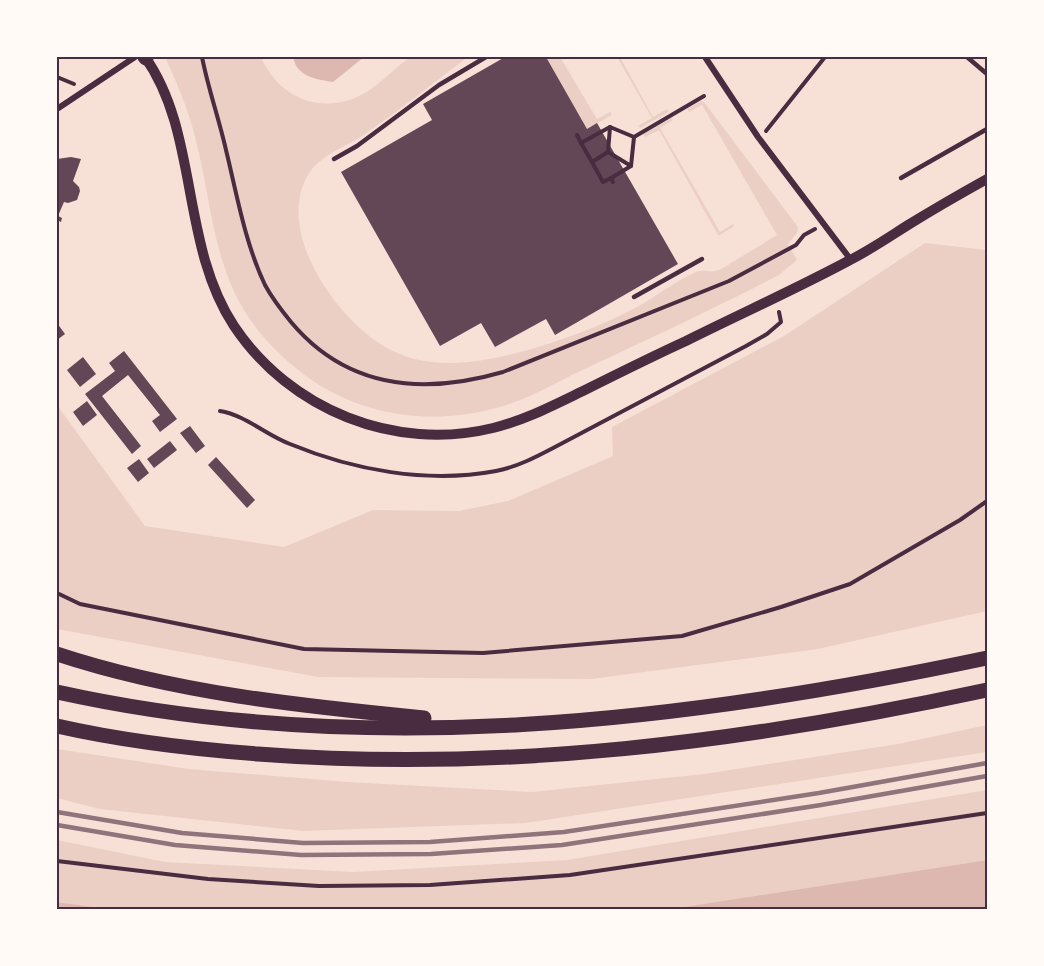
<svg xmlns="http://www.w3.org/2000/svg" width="1044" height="966" font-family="'PT Sans',sans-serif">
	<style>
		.green { fill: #ebcfc5 }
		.water { fill: #dcb8b0 }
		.building { fill: #644757 }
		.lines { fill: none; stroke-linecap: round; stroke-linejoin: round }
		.path { stroke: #4a2c40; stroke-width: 4 }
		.service { stroke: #4a2c40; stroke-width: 4.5 }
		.minor { stroke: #4a2c40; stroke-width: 6 }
		.tertiary { stroke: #4a2c40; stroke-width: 10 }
		.primary { stroke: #4a2c40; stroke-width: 15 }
		.trunk { stroke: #4a2c40; stroke-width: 15 }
		.rail { stroke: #8f747c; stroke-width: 4.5 }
		.neatline { fill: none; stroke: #4a2c40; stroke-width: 2 }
	</style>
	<rect width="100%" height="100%" fill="#f7e1d7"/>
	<g class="green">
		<path d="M 165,57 L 261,57 C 280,101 327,117 368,91 C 379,85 404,59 412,57 C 422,54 456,57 468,57 C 433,83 399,111 362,136 C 345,147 319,156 308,175 C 275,231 335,316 382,345 C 405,359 429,364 456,363 C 508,361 591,332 637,307 C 657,296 675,281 696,272 C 703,269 711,273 718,270 C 723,269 729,264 734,261 C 748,253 762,244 777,235 L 702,105 L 689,112 L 687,109 L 701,101 L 704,102 L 707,106 L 798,227 L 797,233 L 788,244 L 797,260 L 779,275 L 746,292 C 695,317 643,342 591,366 C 570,375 550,387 530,396 C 460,427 378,424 313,381 C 278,357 246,323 230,282 C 211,236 208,186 195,137 C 188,109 177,83 165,57 Z"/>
		<polygon points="546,57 560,57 597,119 610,112 612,115 587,129"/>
		<polygon points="617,57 620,57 653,117 667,109 669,112 640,128 638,126 652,118"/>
		<polygon points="672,118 673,120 660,128 720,232 733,224 734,226 720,235 718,235 659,130 645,137 643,134"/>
		<polygon points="925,243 987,250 987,611 818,649 591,679 318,677 57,629 57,405 145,526 284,547 373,510 459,511 508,501 613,456 612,427 784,336"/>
		<polygon points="987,725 987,752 526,823 303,831 100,809 57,798 57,749 189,769 348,782 532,792 704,774 898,744"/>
		<polygon points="987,790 987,860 671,909 108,909 57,902 57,840 165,862 353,872 567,860"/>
	</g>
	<g class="water">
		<path d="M 293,57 L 364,57 L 333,82 C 316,79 297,77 293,57 Z"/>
		<polygon points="987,860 987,909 671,909"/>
		<polygon points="57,902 108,909 57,909"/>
	</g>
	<g class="building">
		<polygon points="505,57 546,57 587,129 597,123 678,264 555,335 546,319 495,347 481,323 440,346 341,172 432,120 423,104"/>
		<polygon points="71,157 81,159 73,181 79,187 80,191 77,200 68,203 64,202 58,216 62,218 61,222 57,220 57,159"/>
		<polygon points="57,323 65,334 57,340"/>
		<polygon points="124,351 177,419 160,432 152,421 160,415 128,375 102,396 141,446 132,454 85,394 115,371 109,363"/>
		<polygon points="83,357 96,374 80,387 67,370"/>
		<polygon points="87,401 97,415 83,426 73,412"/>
		<polygon points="190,426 205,446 196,453 180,433"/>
		<polygon points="170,441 177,450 154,468 147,459"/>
		<polygon points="216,457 255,500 247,508 208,465"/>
		<polygon points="139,459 149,473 138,482 127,468"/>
	</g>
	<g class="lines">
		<g class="path">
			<path d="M 202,57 C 208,88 219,119 226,150 C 237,195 245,243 265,285 C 272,298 282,311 291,322 C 347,389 424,395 503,372 L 729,281 L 796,245 L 804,235 L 815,229"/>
			<polyline points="57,77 74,84"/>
			<polyline points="766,131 825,57"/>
			<polyline points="577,135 581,143 610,127 634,137"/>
			<polyline points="634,137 704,96"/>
			<polyline points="581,143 592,162 608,152 631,166"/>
			<polyline points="608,152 610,127"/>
			<polyline points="592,162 603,182 611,178"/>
			<polyline points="613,182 611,178 631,166 634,137"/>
			<path d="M 220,411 C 245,415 266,435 290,444 C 353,470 427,484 496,471 C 517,467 536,457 555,447 L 746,346 L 767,334 L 781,322 L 779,312"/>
			<polyline points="57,593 80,604 304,649 483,653 682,636 781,607 850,584 960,520 987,501"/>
			<polyline points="57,861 208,879 319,886 430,885 570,875 987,813"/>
		</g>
		<g class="service">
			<polyline points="967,57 987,74"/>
			<polyline points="334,159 357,146 439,85 486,57"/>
			<polyline points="901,178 987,129"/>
			<polyline points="634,297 702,259"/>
		</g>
		<g class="minor">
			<polyline points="705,57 758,137 851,260"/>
			<polyline points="57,109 135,57"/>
		</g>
		<path class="tertiary" d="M 145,57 C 199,133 180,244 234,326 C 290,410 395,452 493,428 C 525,420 554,405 583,391 C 617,374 651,357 686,341 C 740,314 796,289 850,260 C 870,250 889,237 908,225 C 934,209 960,194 987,179"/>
		<polyline class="primary" points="145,57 146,58"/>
		<g class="trunk">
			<path d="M 57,654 C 175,693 301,706 424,718"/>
			<path d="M 57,692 C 363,760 683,722 987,658"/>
			<path d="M 57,726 C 123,741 191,749 258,754 C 504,773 746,742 987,690"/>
		</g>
		<g class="rail">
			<polyline points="57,812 182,833 303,843 430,842 564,832 819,793 987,763"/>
			<polyline points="57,825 175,845 301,855 431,854 562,845 821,805 987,776"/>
		</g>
	</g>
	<rect width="1044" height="966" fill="none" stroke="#fffaf5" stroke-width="117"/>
	<rect x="58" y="58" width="928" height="850" class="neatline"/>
</svg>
